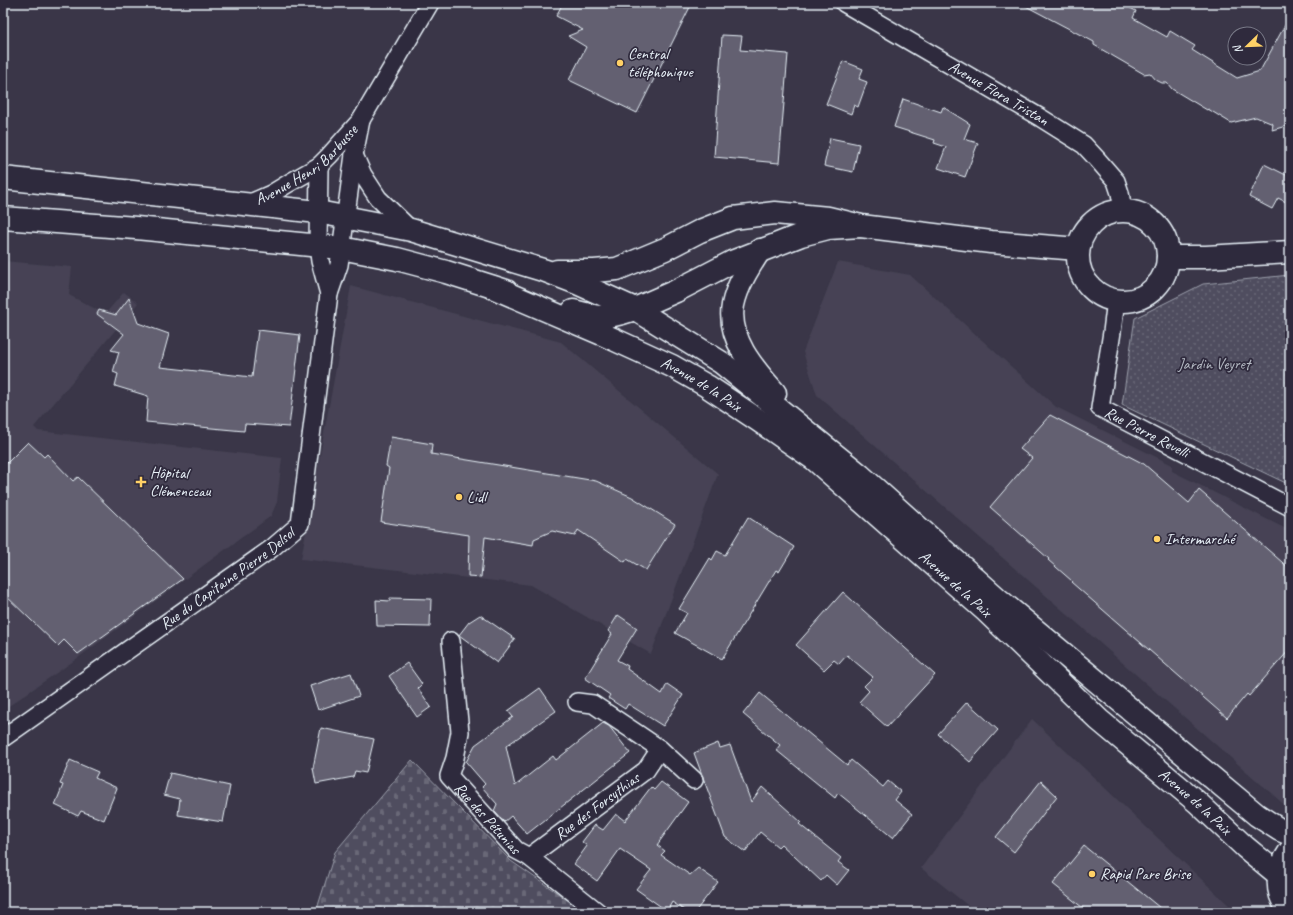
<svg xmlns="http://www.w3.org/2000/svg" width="1293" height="915" font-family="Caveat,sans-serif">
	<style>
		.built { fill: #464354 }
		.cemetery { fill: url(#cemetery-stones); stroke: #9ca0ac }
		.park { fill: url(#park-dots); stroke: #9ca0ac }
		.building { fill: #636171; stroke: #e8f1f8 }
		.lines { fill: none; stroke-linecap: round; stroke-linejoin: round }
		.street-casing { stroke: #e8f1f8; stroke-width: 20 }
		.secondary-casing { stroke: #e8f1f8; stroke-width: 25 }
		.street { stroke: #2f2a3d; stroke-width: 17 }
		.secondary { stroke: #2f2a3d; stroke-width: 22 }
		.poi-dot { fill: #ffd166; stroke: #2f2a3d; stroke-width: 1.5 }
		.labels { text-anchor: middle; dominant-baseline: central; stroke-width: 3.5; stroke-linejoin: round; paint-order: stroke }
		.poi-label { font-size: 16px; fill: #e8f1f8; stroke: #2f2a3d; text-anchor: start }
		.street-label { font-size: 16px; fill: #e8f1f8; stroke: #2f2a3d }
		.park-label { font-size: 16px; fill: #b3b8c2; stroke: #2f2a3d }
	</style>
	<defs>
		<pattern id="cemetery-stones" width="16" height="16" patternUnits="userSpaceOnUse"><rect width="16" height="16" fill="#504e5f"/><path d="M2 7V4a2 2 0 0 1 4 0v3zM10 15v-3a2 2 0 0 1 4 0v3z" fill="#696877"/></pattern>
		<pattern id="park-dots" width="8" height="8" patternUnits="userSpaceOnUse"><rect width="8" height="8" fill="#504e5f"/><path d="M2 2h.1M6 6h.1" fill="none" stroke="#696877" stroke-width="1.8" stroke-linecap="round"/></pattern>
	</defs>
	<rect width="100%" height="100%" fill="#3a3648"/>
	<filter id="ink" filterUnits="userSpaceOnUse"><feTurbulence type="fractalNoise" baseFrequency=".025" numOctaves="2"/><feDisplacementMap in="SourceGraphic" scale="8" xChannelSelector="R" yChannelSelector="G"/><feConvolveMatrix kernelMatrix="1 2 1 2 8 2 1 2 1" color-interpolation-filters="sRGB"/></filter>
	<g filter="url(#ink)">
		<g class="built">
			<polygon points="3,261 72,267 69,295 105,314 124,292 138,303 34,427 38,431 282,458 277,502 271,516 75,660 3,710"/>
			<polygon points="838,262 910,275 1056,407 1172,465 1172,471 1290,531 1290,807 1288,808 817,395 803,352"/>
			<polygon points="351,286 561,342 718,474 651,654 531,585 301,559"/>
			<polygon points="1032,719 1236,912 976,912 921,868"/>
		</g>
		<polygon class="cemetery" points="412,760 511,861 585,912 316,912 335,852"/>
		<polygon class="park" points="1290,275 1290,485 1122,405 1135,318 1203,284"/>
		<g class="building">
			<polygon points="563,3 692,3 637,113 569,80 586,47 568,36 583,30 556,16"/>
			<polygon points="1020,3 1121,3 1136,11 1133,18 1167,37 1170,31 1195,46 1192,50 1237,78 1260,71 1290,16 1290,125 1272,130 1273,124 1256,117 1231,123 1208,109 1207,110 1172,89 1167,83 1162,83 1156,80 1150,73 1144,74 1094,45 1094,42"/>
			<polygon points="722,35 742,36 740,50 788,54 779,163 714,157"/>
			<polygon points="843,61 863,69 859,79 867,82 858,107 854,105 851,114 826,104"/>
			<polygon points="903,99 941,112 943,107 970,124 964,139 978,143 965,177 938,168 946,147 934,143 935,140 894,127"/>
			<polygon points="830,138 859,144 853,172 824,166"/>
			<polygon points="1264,164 1290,177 1290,204 1278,198 1272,209 1249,197"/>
			<polygon points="129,298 138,323 169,334 160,367 252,377 258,330 300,335 289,427 245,424 244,431 146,422 148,396 115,386 118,374 113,372 119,352 111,350 124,334 97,314 99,310 116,315"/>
			<polygon points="1050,415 1144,464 1189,503 1199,490 1290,569 1290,649 1249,696 1247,694 1227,718 1071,582 1072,581 1048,560 1049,559 990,507 1032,458 1020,449"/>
			<polygon points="391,437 432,444 431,454 596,481 632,497 675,524 646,570 627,559 625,562 578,530 575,536 552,531 534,539 533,545 485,537 481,577 468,576 469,535 381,522 389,468 386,466"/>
			<polygon points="28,442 44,457 47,454 73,481 78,477 183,579 78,654 64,640 58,646 3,593 3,467"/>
			<polygon points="748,517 794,547 779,572 776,570 722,659 675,633 687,613 679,609 710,558 712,560 717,551 725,555"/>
			<polygon points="843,592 935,675 887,727 859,702 869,691 864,686 873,677 847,655 839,664 834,660 824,670 796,645"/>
			<polygon points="390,598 431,599 430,627 377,626 376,600 390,601"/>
			<polygon points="480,615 515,639 497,663 459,635 469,622"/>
			<polygon points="618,615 637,628 617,660 628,666 627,669 662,694 667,684 683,695 663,726 628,704 625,709 608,698 610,695 585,678 612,634 608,631"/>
			<polygon points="407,663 422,684 418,688 431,707 417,717 389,676"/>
			<polygon points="351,673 359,696 318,710 310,686"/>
			<polygon points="540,688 556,711 506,746 515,786 553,756 556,760 603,723 609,726 630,753 527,834 511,816 504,822 494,811 497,804 482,787 485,784 466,762 475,745 513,717 508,711"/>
			<polygon points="760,693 847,765 851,760 883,787 888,781 901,792 895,800 912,814 893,838 838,793 835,798 776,750 780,745 743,714"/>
			<polygon points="967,702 998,730 970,762 938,734"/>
			<polygon points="321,728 374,739 366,773 355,771 353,777 316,784 313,768"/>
			<polygon points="718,743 720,748 730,745 751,802 762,787 801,822 799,824 841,858 838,862 849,870 837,885 826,875 821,881 781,844 778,847 760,832 745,852 725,837 694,753"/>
			<polygon points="70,760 98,772 95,778 117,788 104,820 81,811 78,816 55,805 63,785 60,784"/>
			<polygon points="170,773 230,786 223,822 178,815 180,799 164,795"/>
			<polygon points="1041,781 1057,796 1014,852 996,837"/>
			<polygon points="661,782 688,802 657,845 665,851 661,855 690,875 698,868 718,882 695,912 687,912 672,902 667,911 636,889 651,870 620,849 597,881 574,864 587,846 582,842 595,825 603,830 616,814 625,821 651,787 654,790"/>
			<polygon points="1084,846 1165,912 1088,912 1053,884"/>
		</g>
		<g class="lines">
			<defs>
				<g id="street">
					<path id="s1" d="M 844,3 L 1041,118 L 1084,145 L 1097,159 L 1116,181 L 1120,193 L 1123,210"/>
					<polyline points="354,155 363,175 378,198 411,230"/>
					<polyline points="319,166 318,246 320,261 329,294"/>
					<path id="s2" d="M 248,204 L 271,194 L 289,183 L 319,166 L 329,156 L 361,120 L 430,3"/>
					<path id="s3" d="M 1116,300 L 1112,332 L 1100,408 L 1290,507"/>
					<path id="s4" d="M 451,641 L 460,732 L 455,758 L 449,776 L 516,850 L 529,857 L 598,912"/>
					<polyline points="577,702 593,704 635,732 660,749 694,780"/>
					<path id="s5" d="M 3,738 L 271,549 L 300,524 L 329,294 L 339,265 L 354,155 L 361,120"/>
					<path id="s6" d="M 529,857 L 646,770 L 660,749"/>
				</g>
				<g id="secondary">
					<polyline points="3,178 318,212 411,230 546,271 577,283 635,309 722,363 818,441 860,475 998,599 1257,815 1280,830 1290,834"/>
					<circle cx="1123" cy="256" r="45"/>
					<polyline points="3,218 136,228 341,248 397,259 446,272 506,291"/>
					<path d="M 760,250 C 749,267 737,285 733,305 C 727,339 754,369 775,393"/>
					<polyline points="1168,257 1206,257 1290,252"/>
					<polyline points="557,271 594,271 617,269 665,249 700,231 733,218 775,213 828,218 861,226 991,242 1078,249"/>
					<path id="s7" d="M 492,287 L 602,334 L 672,366 L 707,386 L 758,420 L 814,459 L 987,612 L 1099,720 L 1197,802 L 1245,847 L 1279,875"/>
					<polyline points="573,311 597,317 609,316 622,313 635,309 676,291 732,262 801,235 828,228 861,226"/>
					<path d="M 1290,912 C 1274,892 1276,871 1290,851"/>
				</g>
			</defs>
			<use href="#street" class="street-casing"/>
			<use href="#secondary" class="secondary-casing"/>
			<use href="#street" class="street"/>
			<use href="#secondary" class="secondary"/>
		</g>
	</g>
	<g class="poi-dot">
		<circle cx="620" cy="63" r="4"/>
		<path d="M139 476h4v4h4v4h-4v4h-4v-4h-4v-4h4z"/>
		<circle cx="459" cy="497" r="4"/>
		<circle cx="1157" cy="539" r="4"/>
		<circle cx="1092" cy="874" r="4"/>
	</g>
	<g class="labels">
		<g class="poi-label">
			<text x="628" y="54">Central<tspan x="628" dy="18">téléphonique</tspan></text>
			<text x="150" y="473">Hôpital<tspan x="150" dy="18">Clémenceau</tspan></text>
			<text x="467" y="497">Lidl</text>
			<text x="1165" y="539">Intermarché</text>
			<text x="1100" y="874">Rapid Pare Brise</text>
		</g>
		<g class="street-label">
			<text stroke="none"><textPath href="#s1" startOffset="179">Avenue Flora Tristan</textPath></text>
			<text stroke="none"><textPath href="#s2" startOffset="71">Avenue Henri Barbusse</textPath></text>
			<text stroke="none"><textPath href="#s7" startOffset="231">Avenue de la Paix</textPath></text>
			<text stroke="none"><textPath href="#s3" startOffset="162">Rue Pierre Revelli</textPath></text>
			<text stroke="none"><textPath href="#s5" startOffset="275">Rue du Capitaine Pierre Delsol</textPath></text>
			<text stroke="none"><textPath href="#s7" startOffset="555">Avenue de la Paix</textPath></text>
			<text stroke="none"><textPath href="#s7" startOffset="879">Avenue de la Paix</textPath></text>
			<text stroke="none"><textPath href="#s6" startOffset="85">Rue des Forsythias</textPath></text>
			<text stroke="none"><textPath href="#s4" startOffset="194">Rue des Pétunias</textPath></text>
		</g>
		<g class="park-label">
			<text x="1214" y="364">Jardin Veyret</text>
		</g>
	</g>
	<rect width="1293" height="915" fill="none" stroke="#2f2a3d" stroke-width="16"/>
	<rect x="8" y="8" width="1277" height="899" fill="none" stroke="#e8f1f8" stroke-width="1.5" filter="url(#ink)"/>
	<g transform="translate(1247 46) rotate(247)"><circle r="19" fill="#2f2a3d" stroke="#797a88"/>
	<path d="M0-3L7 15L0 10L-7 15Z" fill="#ffd166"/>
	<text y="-6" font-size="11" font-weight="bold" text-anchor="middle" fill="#e8f1f8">N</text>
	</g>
</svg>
